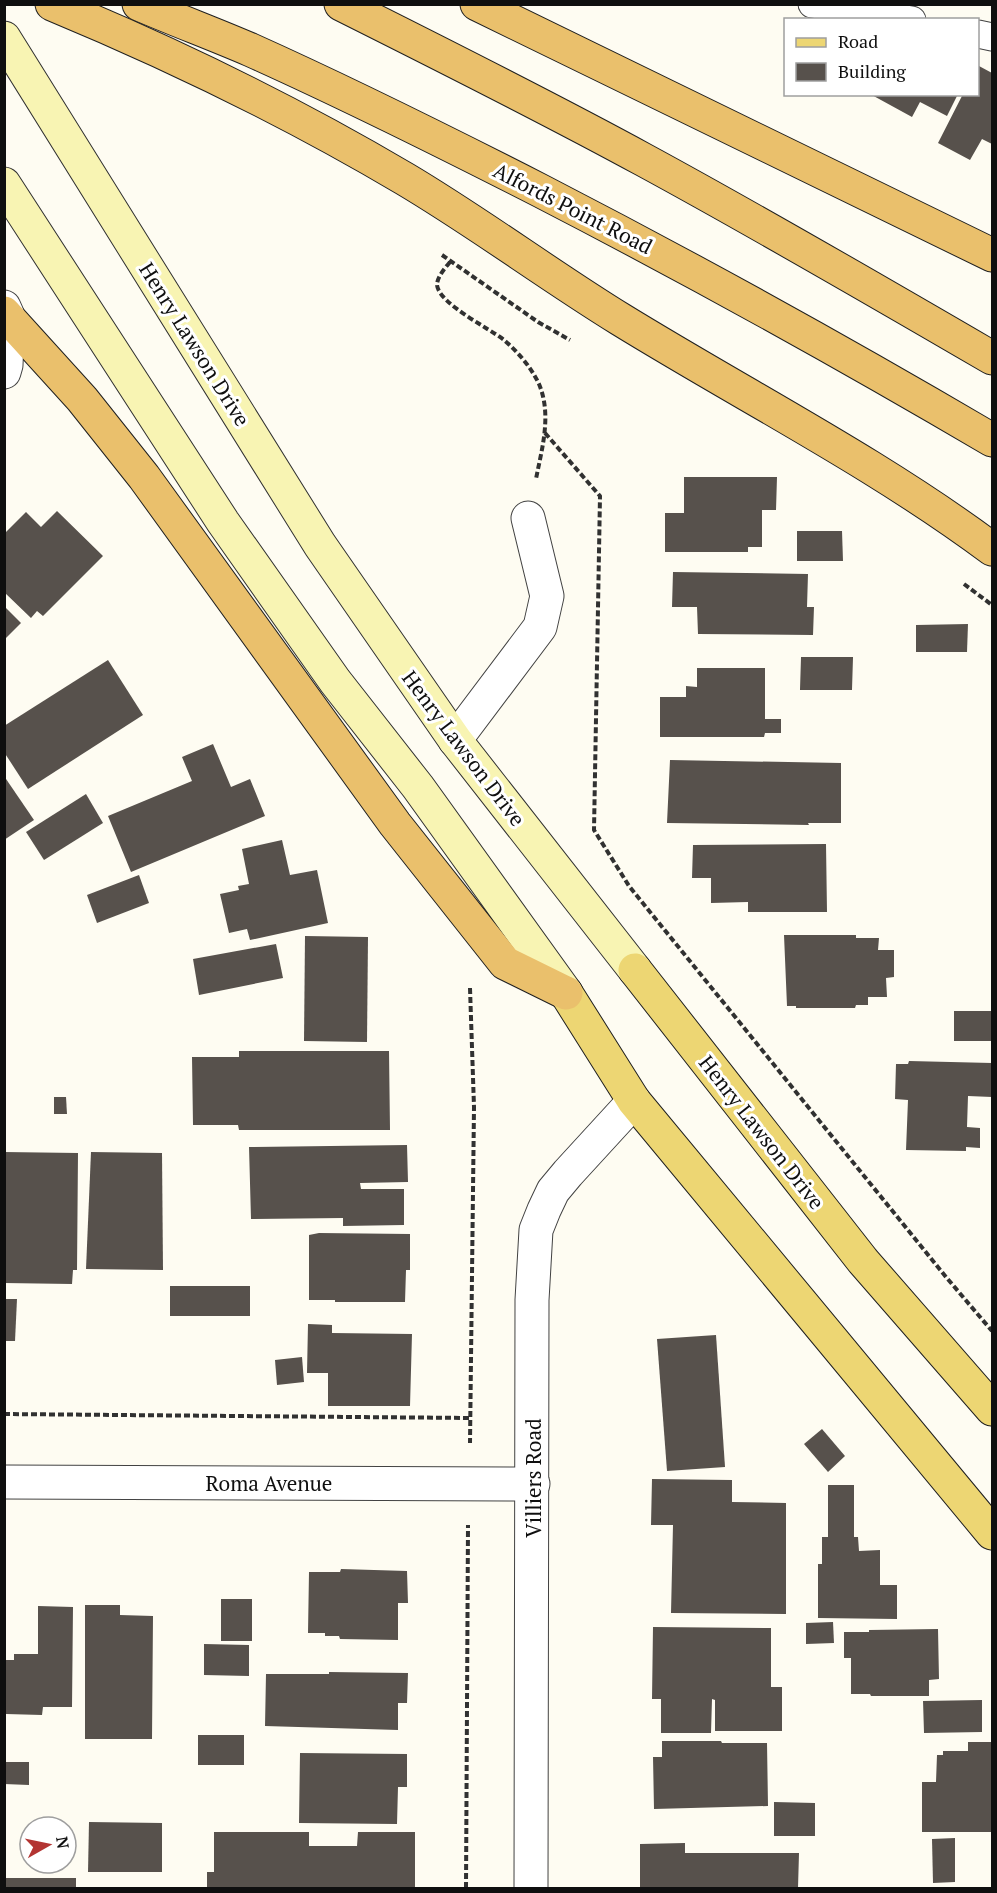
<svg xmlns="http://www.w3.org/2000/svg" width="997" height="1893" font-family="'PT Serif',serif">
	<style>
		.building { fill: #57514c }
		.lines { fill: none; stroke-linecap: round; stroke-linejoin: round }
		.service-casing { stroke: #424242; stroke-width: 29 }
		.minor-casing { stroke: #424242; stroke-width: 35 }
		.secondary-casing { stroke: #313131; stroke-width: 35 }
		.primary-casing { stroke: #202020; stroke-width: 35 }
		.trunk-casing { stroke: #202020; stroke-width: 35 }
		.path { stroke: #313131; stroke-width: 4; stroke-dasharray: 6 3; stroke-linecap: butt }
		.service { stroke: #fff; stroke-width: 27 }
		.minor { stroke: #fff; stroke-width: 33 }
		.secondary { stroke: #f8f4b3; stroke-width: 33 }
		.primary { stroke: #edd673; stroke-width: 33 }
		.trunk { stroke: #eac06c; stroke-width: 33 }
		.labels { text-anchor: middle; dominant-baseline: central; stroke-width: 6; stroke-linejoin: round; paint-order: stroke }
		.street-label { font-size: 21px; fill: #0f0f0f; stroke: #fff }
	</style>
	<rect width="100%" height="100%" fill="#fefcf2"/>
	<g class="building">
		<polygon points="979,66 992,73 992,144 982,139 970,160 938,143 963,94 978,94"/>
		<polygon points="870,94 958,94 947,116 920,102 912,117"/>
		<polygon points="684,477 777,477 776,510 762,510 762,547 748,547 748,552 665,552 665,513 684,513"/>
		<polygon points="57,511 103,556 43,616 37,611 31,618 4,592 4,534 26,512 41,527"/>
		<polygon points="797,531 842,531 843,561 797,561"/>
		<polygon points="673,572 808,574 807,607 814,607 813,635 698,634 697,607 672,607"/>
		<polygon points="4,606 21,623 4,640"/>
		<polygon points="968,624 967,652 916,652 916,625"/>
		<polygon points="801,657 853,657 852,690 800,690"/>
		<polygon points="108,660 143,715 28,789 4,752 4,726"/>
		<polygon points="697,668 765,668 765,719 781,719 781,733 765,733 764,737 660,737 660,697 686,697 686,686 697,687"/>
		<polygon points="213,744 231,787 250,779 265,816 131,872 108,816 192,781 182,757"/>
		<polygon points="670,760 841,763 841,823 808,823 809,825 667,823"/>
		<polygon points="4,776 34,820 4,840"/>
		<polygon points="86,794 103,823 44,860 26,832"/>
		<polygon points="282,840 290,875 317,870 328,923 250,940 247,929 229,933 220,894 239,890 238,886 249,884 242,849"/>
		<polygon points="826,844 827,912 748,912 748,902 711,903 711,878 692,878 693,845"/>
		<polygon points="139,875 149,903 97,923 87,895"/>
		<polygon points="784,935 856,935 856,938 879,938 878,950 894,950 894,977 886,978 887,997 868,997 868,1005 856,1005 855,1008 796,1008 796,1006 787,1006"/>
		<polygon points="305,936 368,937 367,1042 304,1041"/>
		<polygon points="276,944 283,978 199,995 193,959"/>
		<rect x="954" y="1011" width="38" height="30"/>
		<polygon points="239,1051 389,1051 390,1130 239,1130 238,1125 193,1125 192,1057 239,1057"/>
		<polygon points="909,1061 992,1063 992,1097 968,1096 967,1127 980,1128 980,1148 966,1147 966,1151 906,1150 908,1100 895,1099 896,1064 908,1064"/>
		<polygon points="54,1097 66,1097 67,1114 54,1114"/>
		<polygon points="407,1145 408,1182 360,1183 361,1189 404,1189 404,1225 343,1226 343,1218 251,1219 249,1147"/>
		<polygon points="4,1152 78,1153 77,1270 73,1270 72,1284 4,1283"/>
		<polygon points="91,1152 162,1153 163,1270 86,1269"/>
		<polygon points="319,1233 410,1234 410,1270 406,1270 405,1302 335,1302 335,1300 309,1300 309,1235"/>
		<rect x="170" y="1286" width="80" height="30"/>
		<polygon points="5,1299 17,1299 15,1341 5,1341"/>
		<polygon points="308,1324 332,1325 332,1333 412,1334 410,1406 328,1406 328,1373 307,1373"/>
		<polygon points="716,1335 725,1467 667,1471 657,1339"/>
		<polygon points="302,1357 304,1382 277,1385 275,1360"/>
		<polygon points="822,1429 845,1456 828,1472 804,1444"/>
		<polygon points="652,1479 732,1480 732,1502 786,1503 786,1614 671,1613 673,1525 651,1525"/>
		<polygon points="828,1485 854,1485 854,1537 858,1537 859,1551 880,1550 880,1585 897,1585 897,1619 818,1618 818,1564 822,1564 822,1537 828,1537"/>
		<polygon points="341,1569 407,1571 408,1603 398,1603 398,1640 340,1639 339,1636 325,1636 325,1633 308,1633 309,1572 340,1572"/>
		<rect x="221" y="1599" width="31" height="42"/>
		<polygon points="85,1605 120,1605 120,1615 153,1616 152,1739 85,1739"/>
		<polygon points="38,1606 73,1607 72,1707 43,1707 42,1715 6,1714 5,1660 14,1660 14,1654 38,1654"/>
		<polygon points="833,1622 834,1643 806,1644 806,1623"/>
		<polygon points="653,1627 771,1628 771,1687 782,1687 782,1731 715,1731 715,1700 712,1699 711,1733 661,1733 661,1699 652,1699"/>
		<polygon points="938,1629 939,1679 929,1680 929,1696 871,1696 870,1694 851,1694 851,1658 844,1658 844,1632 869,1632 869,1630"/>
		<polygon points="204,1644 249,1645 249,1676 204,1675"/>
		<polygon points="329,1672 408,1673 407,1703 398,1703 398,1730 265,1726 266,1674 329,1674"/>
		<polygon points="982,1700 982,1732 924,1733 923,1701"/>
		<rect x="198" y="1735" width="46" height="30"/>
		<polygon points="662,1741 721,1741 722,1743 767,1743 768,1806 654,1809 653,1757 662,1757"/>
		<polygon points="968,1742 992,1742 992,1832 922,1832 922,1782 936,1782 937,1755 943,1755 943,1751 968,1751"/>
		<polygon points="300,1753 407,1754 407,1787 398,1787 397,1824 299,1823"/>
		<polygon points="4,1762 29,1762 29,1785 4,1784"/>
		<polygon points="774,1802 815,1803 815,1836 774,1836"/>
		<polygon points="89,1822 162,1823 162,1872 88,1872"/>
		<polygon points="214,1832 309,1832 309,1846 357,1846 358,1832 415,1832 415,1888 207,1888 207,1872 214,1872"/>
		<polygon points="955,1838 955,1882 933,1883 932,1839"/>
		<polygon points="685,1843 685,1853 799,1853 798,1888 640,1888 640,1844"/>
		<rect x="4" y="1878" width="72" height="10"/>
	</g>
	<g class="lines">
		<defs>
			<g id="service">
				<polyline points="812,4 912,20"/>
				<polyline points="978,34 992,37"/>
			</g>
			<g id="minor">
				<polyline points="4,307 8,316 6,365 4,372"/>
				<polyline points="455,740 540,627 547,596 528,518"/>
				<polyline points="4,1482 533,1484"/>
				<polyline points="531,1888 532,1300 536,1230 544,1210 553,1191 568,1173 634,1101"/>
			</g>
			<g id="secondary">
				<polyline points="4,38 320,545 455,740 635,970"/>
				<polyline points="4,184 223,522 335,681 418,787 566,993"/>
			</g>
			<g id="primary">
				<polyline points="635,970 863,1261 992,1409"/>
				<polyline points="566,993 634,1101 992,1533"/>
			</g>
			<g id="trunk">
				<path d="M 52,4 C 175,55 290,111 405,179 C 479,223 547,274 620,319 C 745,396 875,462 992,549"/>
				<path d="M 139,4 C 176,20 214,34 251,50 C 349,94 445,142 541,191 C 694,270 844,353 992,440"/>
				<path d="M 341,4 C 443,55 545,106 644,160 C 762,224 877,291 992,358"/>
				<polyline points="477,4 992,255"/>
				<polyline points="4,313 82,399 144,477 395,824 505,963 566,993"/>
			</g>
		</defs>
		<use href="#service" class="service-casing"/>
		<use href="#minor" class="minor-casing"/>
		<use href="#secondary" class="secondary-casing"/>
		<use href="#primary" class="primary-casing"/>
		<use href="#trunk" class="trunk-casing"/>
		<g class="path">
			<polyline points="442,255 538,322 570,340"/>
			<path d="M 450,262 C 445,268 437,277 437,285 C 439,304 489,328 504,340 C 518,352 531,367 539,384 C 552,415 542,448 536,479"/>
			<polyline points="545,433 600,496 594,830 629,886 946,1277 992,1331"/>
			<polyline points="964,584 992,605"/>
			<polyline points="470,988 474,1107 470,1443"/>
			<polyline points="4,1414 471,1418"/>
			<polyline points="466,1888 468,1525"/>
		</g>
		<use href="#service" class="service"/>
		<use href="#minor" class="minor"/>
		<use href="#secondary" class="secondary"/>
		<use href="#primary" class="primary"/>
		<use href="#trunk" class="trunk"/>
	</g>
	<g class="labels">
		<g class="street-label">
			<text transform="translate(573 208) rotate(27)">Alfords Point Road</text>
			<text transform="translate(195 344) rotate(58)">Henry Lawson Drive</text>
			<text transform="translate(464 748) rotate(53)">Henry Lawson Drive</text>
			<text transform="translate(762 1132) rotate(52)">Henry Lawson Drive</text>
			<text transform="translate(533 1478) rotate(-90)">Villiers Road</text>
			<text x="269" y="1483">Roma Avenue</text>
		</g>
	</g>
	<rect width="997" height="1893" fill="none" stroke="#0f0f0f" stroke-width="12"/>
	<rect x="784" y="18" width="195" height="78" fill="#ffffff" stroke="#9f9f9f" stroke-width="1.5"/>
	<rect x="796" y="38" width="30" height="9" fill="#edd673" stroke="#9f9f9f" stroke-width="1.5"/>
	<text x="838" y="48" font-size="18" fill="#0f0f0f">Road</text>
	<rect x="796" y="63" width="30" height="18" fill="#57514c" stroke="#9f9f9f" stroke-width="1.5"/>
	<text x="838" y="78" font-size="18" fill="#0f0f0f">Building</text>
	<g transform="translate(48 1845) rotate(81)"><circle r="28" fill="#ffffff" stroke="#9f9f9f" stroke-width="1.5"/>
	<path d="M0-4.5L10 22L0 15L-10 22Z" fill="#b33432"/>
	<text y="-9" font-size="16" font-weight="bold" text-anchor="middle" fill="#0f0f0f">N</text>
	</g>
</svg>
